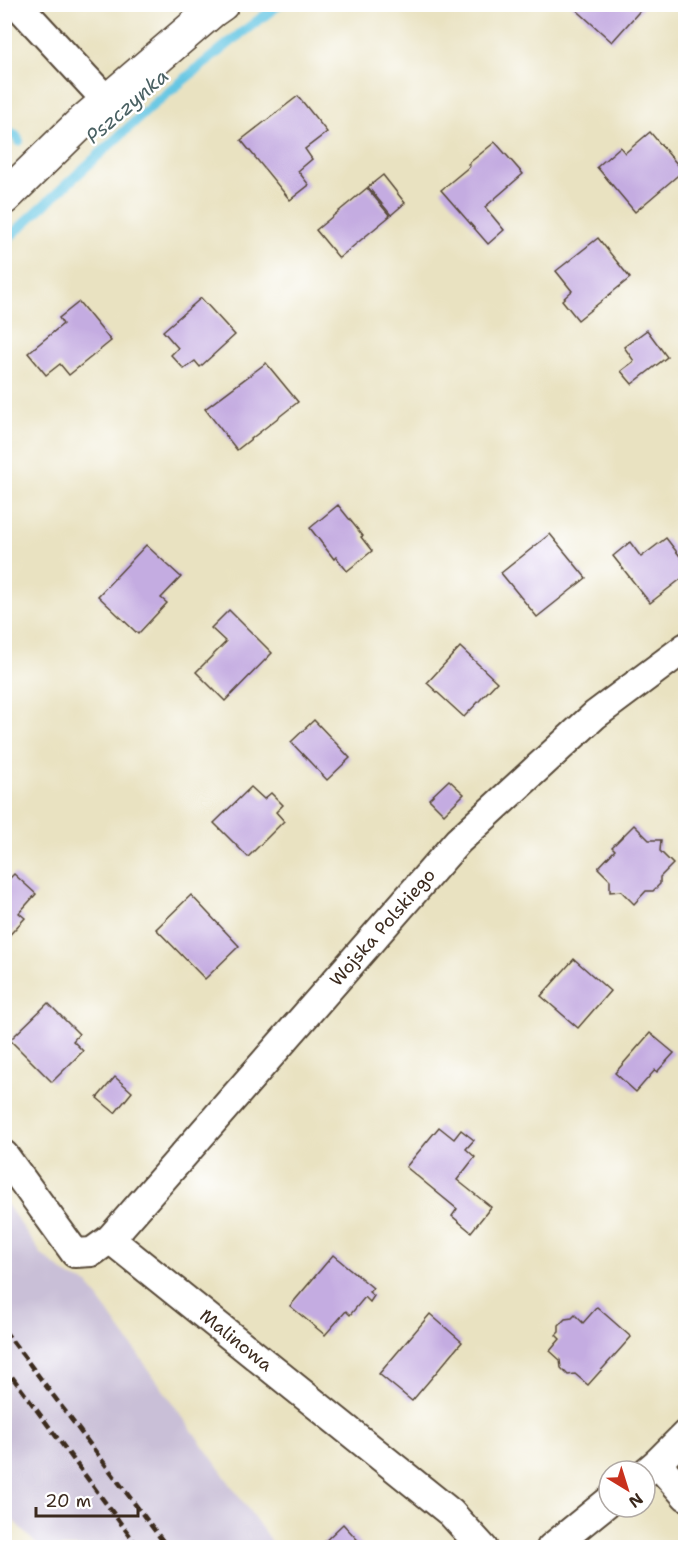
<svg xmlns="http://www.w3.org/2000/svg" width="690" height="1552" font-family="'Shantell Sans',sans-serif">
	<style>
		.industrial { fill: #c9bfd7 }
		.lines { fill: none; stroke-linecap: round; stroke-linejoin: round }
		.stream { stroke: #65c6e3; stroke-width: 10 }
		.building { fill: #c4ace1 }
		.street-casing { stroke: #554636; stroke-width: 32 }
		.secondary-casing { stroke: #554636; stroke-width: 36 }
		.street { stroke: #fff; stroke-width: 28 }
		.secondary { stroke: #fff; stroke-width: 33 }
		.rail { stroke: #3b2a1e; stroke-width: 4.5; stroke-dasharray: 9 4.5; stroke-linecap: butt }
		.labels { text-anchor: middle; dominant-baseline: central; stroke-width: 5; stroke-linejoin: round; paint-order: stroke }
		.street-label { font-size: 18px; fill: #3b2a1e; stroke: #fff }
		.water-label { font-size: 20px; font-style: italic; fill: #4a6163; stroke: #fff }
	</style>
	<rect width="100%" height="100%" fill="#fff"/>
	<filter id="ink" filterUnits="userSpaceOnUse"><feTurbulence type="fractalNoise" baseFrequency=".0167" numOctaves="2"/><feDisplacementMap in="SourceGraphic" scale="12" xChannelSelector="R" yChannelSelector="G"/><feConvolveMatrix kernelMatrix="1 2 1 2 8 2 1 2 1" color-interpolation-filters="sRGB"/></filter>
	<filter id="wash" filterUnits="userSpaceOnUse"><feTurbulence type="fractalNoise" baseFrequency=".008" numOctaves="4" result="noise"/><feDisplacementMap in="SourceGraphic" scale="24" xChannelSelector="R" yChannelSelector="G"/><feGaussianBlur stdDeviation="1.35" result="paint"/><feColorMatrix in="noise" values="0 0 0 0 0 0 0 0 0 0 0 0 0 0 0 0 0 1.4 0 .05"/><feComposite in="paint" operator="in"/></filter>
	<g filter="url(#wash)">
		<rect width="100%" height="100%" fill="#e9e2c1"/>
		<polygon class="industrial" points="4,1200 42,1255 70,1277 88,1284 275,1547 39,1547 5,1512"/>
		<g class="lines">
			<g class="stream">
				<polyline points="4,129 16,136 19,141"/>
				<polyline points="4,242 154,104 240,34 280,4"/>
			</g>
		</g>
		<g id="blocks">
			<g class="building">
				<polygon points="570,4 646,4 612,42"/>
				<polygon points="298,96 327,132 305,149 312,159 298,171 309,185 290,200 241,140"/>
				<polygon points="650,132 683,171 635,212 597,167 620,147 625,153"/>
				<polygon points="495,142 523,174 485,207 504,230 488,244 441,190 470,166 468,164"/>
				<polygon points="383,175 405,203 391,215 368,187"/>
				<polygon points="367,188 390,216 339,258 316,230"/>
				<polygon points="598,238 630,278 578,320 562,300 572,291 556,271"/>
				<polygon points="201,298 235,335 200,367 195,361 184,369 171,355 178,348 163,331"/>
				<polygon points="79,302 111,341 69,375 60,364 46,375 28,353 63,324 59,318"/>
				<polygon points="647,330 667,357 632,384 621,371 634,361 624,347"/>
				<polygon points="266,363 298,402 237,450 205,409"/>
				<polygon points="338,505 363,536 361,537 372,551 347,571 336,557 334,559 310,528"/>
				<polygon points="550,534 586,578 537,617 501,573"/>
				<polygon points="666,538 686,564 686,575 650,603 613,556 630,542 641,557"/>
				<polygon points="146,545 181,577 161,598 167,603 138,634 98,596"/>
				<polygon points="229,610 272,653 225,701 196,672 226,642 211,628"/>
				<polygon points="460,647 497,682 464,717 427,683"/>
				<polygon points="314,720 350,758 327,780 291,742"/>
				<polygon points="449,780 464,794 444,814 429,799"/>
				<polygon points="251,787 264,799 271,793 283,805 276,812 284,821 248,857 214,823"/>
				<polygon points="634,825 649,840 661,840 660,851 673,864 660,877 660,884 653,891 646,891 634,904 621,891 610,892 610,880 598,868 615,850 612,847"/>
				<polygon points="14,874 36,894 19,913 25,918 4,941 4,884"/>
				<polygon points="191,895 239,946 205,979 156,929"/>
				<polygon points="574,959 610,991 578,1028 541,996"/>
				<polygon points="48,1003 79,1034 73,1041 83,1051 52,1082 10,1040"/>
				<polygon points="650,1033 674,1053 657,1072 655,1070 636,1092 615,1073"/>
				<polygon points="115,1077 132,1092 115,1113 97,1098"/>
				<polygon points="439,1127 454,1139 461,1130 474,1140 466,1149 475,1157 457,1180 491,1207 471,1232 452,1216 457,1209 406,1167"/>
				<polygon points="333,1255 373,1288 369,1292 374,1296 370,1302 365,1297 350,1315 346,1311 325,1335 290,1306"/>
				<polygon points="597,1307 631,1337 588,1385 575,1374 568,1375 561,1368 560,1360 550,1351 560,1339 556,1335 559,1332 559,1325 565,1319 572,1318 575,1315 583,1323"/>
				<polygon points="430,1314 462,1342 412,1401 379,1374"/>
				<polygon points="343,1524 365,1548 318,1548"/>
			</g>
		</g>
	</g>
	<g filter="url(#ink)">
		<use href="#blocks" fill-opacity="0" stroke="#554636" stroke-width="1.5"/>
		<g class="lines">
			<defs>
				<g id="street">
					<polyline points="17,4 107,101"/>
					<path id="s1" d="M 4,1155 L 75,1253 L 92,1252 L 110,1239 L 451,1513 L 483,1548"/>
					<path id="s2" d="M 110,1239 L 458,841 L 595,715 L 686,647"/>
					<polyline points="657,1463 686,1496"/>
					<polyline points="645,1473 657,1463 686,1434"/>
					<polyline points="551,1548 609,1501"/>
				</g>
				<polyline id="secondary" points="4,198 79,125 212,11 222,4"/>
			</defs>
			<use href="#street" class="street-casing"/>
			<use href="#secondary" class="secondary-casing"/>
			<use href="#street" class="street"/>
			<use href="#secondary" class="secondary"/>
			<g class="rail">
				<polyline points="4,1330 168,1548"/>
				<polyline points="4,1366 139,1548"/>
			</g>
		</g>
	</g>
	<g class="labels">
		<g class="street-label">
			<text stroke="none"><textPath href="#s2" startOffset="414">Wojska Polskiego</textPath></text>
			<text stroke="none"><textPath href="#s1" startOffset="322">Malinowa</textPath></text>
		</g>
		<g class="water-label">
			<text transform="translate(127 106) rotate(-41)">Pszczynka</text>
		</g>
	</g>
	<rect width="690" height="1552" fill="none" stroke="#fff" stroke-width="24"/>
	<g transform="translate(627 1489) rotate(142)"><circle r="28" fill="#ffffff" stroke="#b1aaa5" stroke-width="1.5"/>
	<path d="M0-4.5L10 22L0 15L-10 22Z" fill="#c8321e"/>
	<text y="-9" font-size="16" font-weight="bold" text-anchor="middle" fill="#3b2a1e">N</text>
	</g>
	<path d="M36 1507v9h102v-9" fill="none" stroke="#3b2a1e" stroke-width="3"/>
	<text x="45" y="1507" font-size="18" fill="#3b2a1e" stroke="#ffffff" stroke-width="4.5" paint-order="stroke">20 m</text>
</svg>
